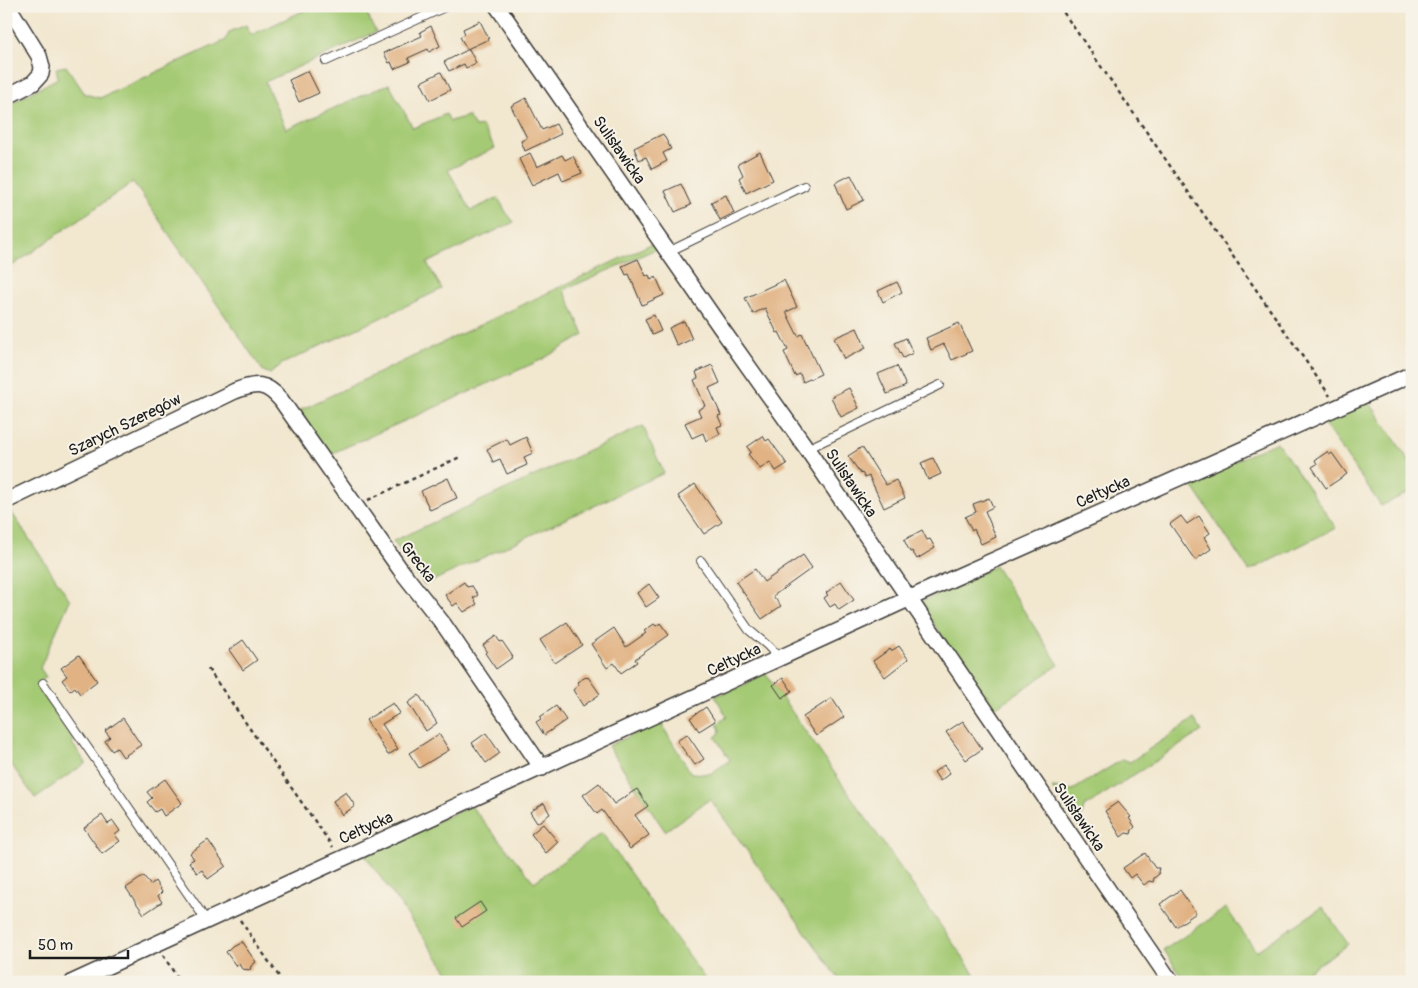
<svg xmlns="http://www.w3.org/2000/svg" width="1418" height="988" font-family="Pangolin,sans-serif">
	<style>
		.green { fill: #a5ca74; stroke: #607348 }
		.building { fill: #e1b283 }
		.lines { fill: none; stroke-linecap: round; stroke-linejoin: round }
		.lane-casing { stroke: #3c3a37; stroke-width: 10 }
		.street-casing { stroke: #3c3a37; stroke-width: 18 }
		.path { stroke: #3c3a37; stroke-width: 2.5; stroke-dasharray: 4 4; stroke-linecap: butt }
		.lane { stroke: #fff; stroke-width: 8 }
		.street { stroke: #fff; stroke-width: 15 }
		.labels { text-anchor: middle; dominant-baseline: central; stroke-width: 4; stroke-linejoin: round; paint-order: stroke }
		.street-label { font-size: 16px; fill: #1c1c1c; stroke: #f7f3e8 }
	</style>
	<rect width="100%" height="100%" fill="#f7f3e8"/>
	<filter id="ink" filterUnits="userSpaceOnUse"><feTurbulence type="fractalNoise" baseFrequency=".02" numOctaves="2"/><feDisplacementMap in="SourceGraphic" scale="10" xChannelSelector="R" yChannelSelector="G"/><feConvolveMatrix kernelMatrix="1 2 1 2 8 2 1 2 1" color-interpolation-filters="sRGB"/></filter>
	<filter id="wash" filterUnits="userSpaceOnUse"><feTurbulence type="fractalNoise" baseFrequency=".0096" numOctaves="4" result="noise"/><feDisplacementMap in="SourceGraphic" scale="20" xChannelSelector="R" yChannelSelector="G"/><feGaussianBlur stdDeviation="1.12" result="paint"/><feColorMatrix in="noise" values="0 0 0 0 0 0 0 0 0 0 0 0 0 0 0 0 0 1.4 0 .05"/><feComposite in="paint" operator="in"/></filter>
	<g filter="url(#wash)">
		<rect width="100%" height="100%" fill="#f2e7cf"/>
		<g class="green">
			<polygon points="314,6 363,6 376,32 265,82 286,129 389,84 413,128 446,114 450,121 468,116 475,127 482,126 495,148 448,170 471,210 498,198 506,212 514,222 427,263 442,289 282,364 270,374 263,371 133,182 9,268 6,264 6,106 58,78 56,68 66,66 85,94 100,98 226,40 229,32 246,25 251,35"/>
			<polygon points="653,243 656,249 564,290 584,335 541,360 326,456 296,412"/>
			<polygon points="1365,403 1370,403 1412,465 1412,491 1381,506 1324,424 1328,419"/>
			<polygon points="643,426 664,473 424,585 393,541"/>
			<polygon points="1277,442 1336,528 1249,571 1189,481"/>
			<polygon points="8,507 70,600 40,668 46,677 36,685 74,740 72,743 86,763 35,798 6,757 6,508"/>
			<polygon points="995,566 1059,665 992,710 924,609 922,602"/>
			<polygon points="765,673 980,982 841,982 710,799 665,831 608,746 660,722 691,773 710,774 730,760 715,737 719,734 720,730 717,724 727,717 715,696 741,687"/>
			<polygon points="1194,719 1202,731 1084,807 1079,827 1052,788 1073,790 1123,759 1130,762"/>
			<polygon points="471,806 534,882 602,833 707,982 455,982 364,854"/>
			<polygon points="1323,907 1348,944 1292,982 1185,982 1164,950 1226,908 1256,951"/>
		</g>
		<g id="blocks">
			<g class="building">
				<polygon points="480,21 489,39 467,49 460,37 465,34 463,29"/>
				<polygon points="431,26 440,46 429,52 428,49 408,58 410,62 394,69 391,62 389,63 384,53 422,36 420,32"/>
				<polygon points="469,49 476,63 466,68 464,64 449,71 444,62"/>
				<polygon points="308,71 319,93 299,102 289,80"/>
				<polygon points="441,72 450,90 430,100 421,82"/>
				<polygon points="526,98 542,130 556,124 561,134 525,151 521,141 527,138 511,106"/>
				<polygon points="663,134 671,149 663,153 667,161 652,169 646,157 639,160 634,148"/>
				<polygon points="760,152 773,180 746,193 739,178 743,175 738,164"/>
				<polygon points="530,153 537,167 562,155 565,160 573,156 582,173 563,181 559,172 532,185 519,159"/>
				<polygon points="851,175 864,200 846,209 835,183"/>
				<polygon points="681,184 691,205 675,212 665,191"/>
				<polygon points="726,195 734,213 720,220 711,202"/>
				<polygon points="638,259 646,276 649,275 651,280 656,277 664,295 642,305 629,274 626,275 622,266"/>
				<polygon points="784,280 797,307 786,312 798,336 802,334 821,374 803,382 800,374 795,376 784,352 788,350 779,332 777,333 765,308 753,314 745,298"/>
				<polygon points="897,282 902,292 883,302 878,291"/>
				<polygon points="654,315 661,331 652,335 645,319"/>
				<polygon points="684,321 692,339 677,346 669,328"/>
				<polygon points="959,323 972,351 952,360 944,344 931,350 926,338"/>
				<polygon points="857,328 866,348 844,359 834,338"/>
				<polygon points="906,338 913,353 903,358 895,343"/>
				<polygon points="712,365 720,383 709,388 721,415 718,416 722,425 717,427 720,434 706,441 703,433 692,438 685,423 701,416 698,410 705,406 694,380 698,378 696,372"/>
				<polygon points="897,366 906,386 887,394 878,374"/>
				<polygon points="849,388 859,408 841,417 831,397"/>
				<polygon points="763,436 766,441 769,439 787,464 776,471 770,462 760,469 748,454 751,452 747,447"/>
				<polygon points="526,437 533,453 524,457 527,465 507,474 500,459 493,462 487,449 507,439 510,445"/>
				<polygon points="862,447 886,485 896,480 905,498 884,508 869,476 865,478 862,473 861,474 848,456"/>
				<polygon points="1327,452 1329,455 1332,453 1347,474 1326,488 1312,467 1317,464 1315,460"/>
				<polygon points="933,458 941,474 928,480 921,463"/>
				<polygon points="448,478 457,498 430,510 421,491"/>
				<polygon points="695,484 722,522 704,534 678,496"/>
				<polygon points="989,498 993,507 985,511 996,537 981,544 974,529 972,531 965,517 976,512 973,504"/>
				<polygon points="1181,516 1187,524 1199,516 1210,533 1204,537 1211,549 1195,560 1170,524"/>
				<polygon points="922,530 927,540 930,539 935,548 917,559 912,551 910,552 904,540"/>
				<polygon points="803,555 812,568 773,596 781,606 762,619 736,582 755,569 764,582"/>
				<polygon points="841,581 854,600 839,610 835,604 830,607 824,598 828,595 826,593"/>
				<polygon points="464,582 467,587 472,586 478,595 473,598 477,604 464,612 457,603 453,606 445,595"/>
				<polygon points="649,584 659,598 646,607 637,593"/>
				<polygon points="567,622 582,645 555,663 540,640"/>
				<polygon points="660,623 669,635 635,659 637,662 621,673 614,663 607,668 591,644 614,628 626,647 646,633 644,631 654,624 656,626"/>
				<polygon points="496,636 500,642 502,641 513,657 496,669 485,653 487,651 483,645"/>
				<polygon points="243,640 257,660 243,670 229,650"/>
				<polygon points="899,646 908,659 885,677 873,661 890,649 891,651"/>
				<polygon points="79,655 97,681 80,694 75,687 70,691 66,685 62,680 67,676 61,668"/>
				<polygon points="586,677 587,678 588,677 600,694 583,706 573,690 579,685 577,682"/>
				<polygon points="783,678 792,691 782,698 773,685"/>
				<polygon points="419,695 437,723 426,731 408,703"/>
				<polygon points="832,698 844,717 816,736 803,717"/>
				<polygon points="393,703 400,713 382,724 398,749 388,755 366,720"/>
				<polygon points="556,706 566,720 544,735 536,722 541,719 540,717"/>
				<polygon points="706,707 715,721 699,731 690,718"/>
				<polygon points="123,718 141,745 123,757 117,748 112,751 105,741 110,737 105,731"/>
				<polygon points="963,721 982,749 966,760 946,732"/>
				<polygon points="486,733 500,753 486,763 472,743"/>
				<polygon points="439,734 449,750 419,768 409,753"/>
				<polygon points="687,734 704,759 695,765 677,741"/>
				<polygon points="944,765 950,773 940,781 934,772"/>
				<polygon points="165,779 182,803 164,816 160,809 155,812 147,802 152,798 147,792"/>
				<polygon points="599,783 614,804 637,789 648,806 635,815 649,835 630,849 602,810 597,814 583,795"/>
				<polygon points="346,792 355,806 342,815 333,801"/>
				<polygon points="1118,802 1131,817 1129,818 1135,827 1132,830 1131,834 1126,833 1121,837 1105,811"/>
				<polygon points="544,803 550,814 537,823 530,812"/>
				<polygon points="102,815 108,824 113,821 120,831 115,835 120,841 102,854 84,828"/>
				<polygon points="543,824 558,842 546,853 531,834"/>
				<polygon points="208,840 226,866 208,879 202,870 197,873 189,862 194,859 190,853"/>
				<polygon points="1145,853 1155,868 1159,868 1158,872 1159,874 1154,878 1153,882 1149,881 1144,885 1135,874 1130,878 1123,868"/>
				<polygon points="144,876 150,885 155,881 162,892 158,896 162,902 144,914 126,888"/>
				<polygon points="1180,890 1196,913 1176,927 1160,904"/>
				<polygon points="480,902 486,911 462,927 456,918"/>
				<polygon points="241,941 256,962 251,966 250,970 242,969 239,964 236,966 226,952 232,946"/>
			</g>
		</g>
	</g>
	<g filter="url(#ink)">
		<use href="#blocks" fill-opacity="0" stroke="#3c3a37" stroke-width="1"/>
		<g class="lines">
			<defs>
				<g id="lane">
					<polyline points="326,61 447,6"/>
					<polyline points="668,252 804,186"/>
					<polyline points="807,449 940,385"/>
					<polyline points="701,561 749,630 768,646 780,659"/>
					<polyline points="43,683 206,920"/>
				</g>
				<g id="street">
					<polyline points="497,6 721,328 807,449 1171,982"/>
					<polyline points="6,97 33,83 41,74 42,67 39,56 8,6"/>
					<path d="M 6,501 L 235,391 C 256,383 266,382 281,400 L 400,569 L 444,625 L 542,768"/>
					<polyline points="73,982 954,578 1412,374"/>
				</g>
			</defs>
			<use href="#lane" class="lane-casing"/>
			<use href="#street" class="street-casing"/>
			<g class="path">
				<polyline points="1059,6 1330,396"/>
				<polyline points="368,500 462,456"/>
				<polyline points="208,669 333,847"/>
				<polyline points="240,920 283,982"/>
				<polyline points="163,955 180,982"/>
			</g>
			<use href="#lane" class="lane"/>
			<use href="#street" class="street"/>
		</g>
	</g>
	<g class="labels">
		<g class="street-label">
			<text transform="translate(619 150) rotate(55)">Sulisławicka</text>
			<text transform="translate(125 425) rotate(-26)">Szarych Szeregów</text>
			<text transform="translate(851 483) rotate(56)">Sulisławicka</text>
			<text transform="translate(1103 492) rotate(-24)">Celtycka</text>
			<text transform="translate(418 562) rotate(52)">Grecka</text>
			<text transform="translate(734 660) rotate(-25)">Celtycka</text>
			<text transform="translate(1079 817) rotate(56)">Sulisławicka</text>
			<text transform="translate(366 828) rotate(-24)">Celtycka</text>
		</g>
	</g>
	<rect width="1418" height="988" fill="none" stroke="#f7f3e8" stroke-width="25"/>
	<path d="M30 950v8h98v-8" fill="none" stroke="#1c1c1c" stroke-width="2.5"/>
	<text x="38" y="950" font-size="15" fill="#1c1c1c" stroke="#f7f3e8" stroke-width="4" paint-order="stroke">50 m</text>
</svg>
